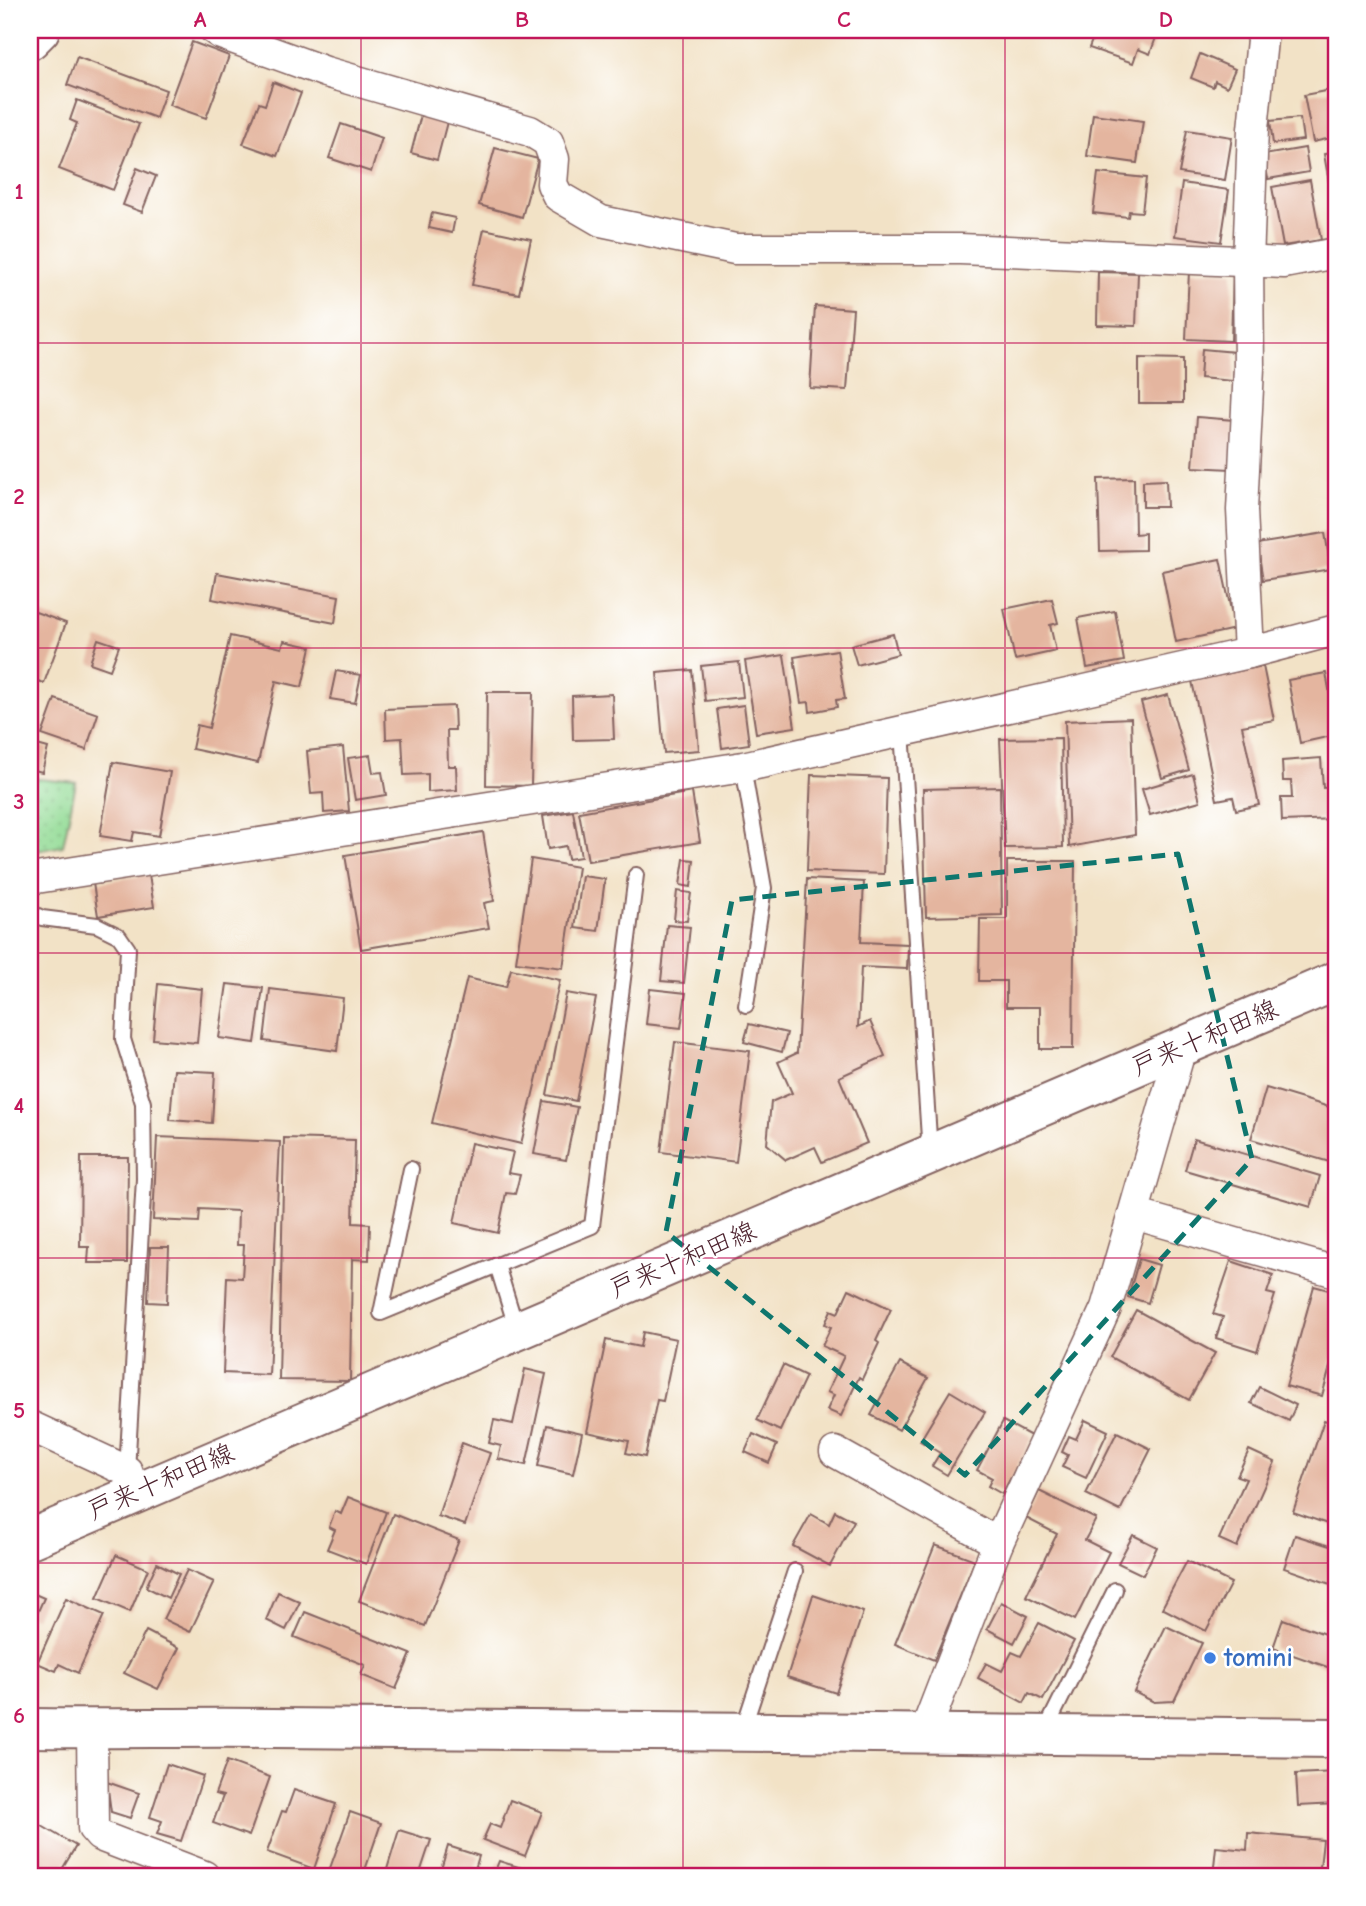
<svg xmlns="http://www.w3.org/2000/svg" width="1366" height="1906" font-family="'Comic Neue','Klee One',sans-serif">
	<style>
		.garden { fill: url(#garden-dots); stroke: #6e7d60; stroke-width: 2 }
		.building { fill: #e4b59f }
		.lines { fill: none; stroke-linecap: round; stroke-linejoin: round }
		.lane-casing { stroke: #856361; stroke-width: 18 }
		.street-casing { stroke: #856361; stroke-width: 33 }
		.secondary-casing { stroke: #856361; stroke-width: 42 }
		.lane { stroke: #fff; stroke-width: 14 }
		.street { stroke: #fff; stroke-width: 30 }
		.secondary { stroke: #fff; stroke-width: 38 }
		.marked { fill: none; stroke: #0f766e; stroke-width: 5; stroke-dasharray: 14 9; stroke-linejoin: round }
		.grid { fill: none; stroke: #c2185b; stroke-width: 2; stroke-opacity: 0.55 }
		.shop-dot { fill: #3f7fe0; stroke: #fff; stroke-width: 2.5 }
		.labels { text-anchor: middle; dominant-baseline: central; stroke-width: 5; stroke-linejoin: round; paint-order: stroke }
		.street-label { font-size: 26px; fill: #4a1f2b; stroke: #fff }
		.shop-label { font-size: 26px; font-weight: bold; fill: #366cbe; stroke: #fff; text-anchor: start }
		.neatline { fill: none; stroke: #c2185b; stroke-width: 2.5 }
		.grid-label { font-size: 23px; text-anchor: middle; font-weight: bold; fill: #c2185b }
	</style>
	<defs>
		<pattern id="garden-dots" width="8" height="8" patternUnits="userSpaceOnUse" patternTransform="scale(1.75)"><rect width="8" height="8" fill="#93db95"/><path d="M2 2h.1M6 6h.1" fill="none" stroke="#80bc81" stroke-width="1.8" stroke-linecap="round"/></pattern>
	</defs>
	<rect width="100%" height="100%" fill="#fff"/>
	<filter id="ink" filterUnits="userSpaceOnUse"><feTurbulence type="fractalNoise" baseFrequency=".0143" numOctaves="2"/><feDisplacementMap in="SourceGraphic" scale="14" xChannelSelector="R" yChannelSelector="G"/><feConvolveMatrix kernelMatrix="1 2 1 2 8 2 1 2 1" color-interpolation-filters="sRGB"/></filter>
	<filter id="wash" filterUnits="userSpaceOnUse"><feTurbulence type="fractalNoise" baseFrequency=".00686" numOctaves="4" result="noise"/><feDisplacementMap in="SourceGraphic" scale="28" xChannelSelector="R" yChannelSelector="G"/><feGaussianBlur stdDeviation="1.57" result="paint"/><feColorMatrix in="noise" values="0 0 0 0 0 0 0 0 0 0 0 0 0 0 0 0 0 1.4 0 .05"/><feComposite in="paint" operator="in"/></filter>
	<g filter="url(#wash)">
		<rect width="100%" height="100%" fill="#f2e2c6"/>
		<polygon class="garden" points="30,778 76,783 63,846 30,852"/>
		<g id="blocks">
			<g class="building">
				<polygon points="1096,30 1151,30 1158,32 1150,54 1138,49 1133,63 1089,48"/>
				<polygon points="1223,30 1250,30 1249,36 1223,31"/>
				<polygon points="192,42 229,56 206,118 169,105"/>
				<polygon points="1200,54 1235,69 1227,87 1215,81 1213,87 1191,78"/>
				<polygon points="77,57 166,90 156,118 67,85"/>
				<polygon points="273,82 301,93 277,156 243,144 259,103 265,105"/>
				<polygon points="1336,89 1336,137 1313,142 1304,95"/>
				<polygon points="77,100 139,124 113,190 59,169 77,123 70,120"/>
				<polygon points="1093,114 1143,121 1137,163 1087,156"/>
				<polygon points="421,115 447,122 437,160 411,153"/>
				<polygon points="1300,118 1303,140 1273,144 1270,121"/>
				<polygon points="341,124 382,138 371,172 329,158"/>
				<polygon points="1187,130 1232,137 1225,180 1179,173"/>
				<polygon points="495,148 538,159 522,217 479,205"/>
				<polygon points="1305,148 1309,172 1268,179 1264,155"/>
				<polygon points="1336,152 1336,187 1330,188 1324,154"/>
				<polygon points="137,168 156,176 142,212 123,205"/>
				<polygon points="1098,173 1146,178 1142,212 1129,211 1128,217 1093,213"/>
				<polygon points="1310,180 1321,240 1283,246 1272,187"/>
				<polygon points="1182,183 1229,190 1221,242 1175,236"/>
				<polygon points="432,213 455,218 452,233 429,228"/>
				<polygon points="484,229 531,239 519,294 472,285"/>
				<polygon points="1189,271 1233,272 1231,341 1186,339"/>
				<polygon points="1098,272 1138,273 1136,326 1097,325"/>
				<polygon points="815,306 853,309 847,390 810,388"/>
				<polygon points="1202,349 1235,352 1233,381 1200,378"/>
				<polygon points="1139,358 1183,359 1183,403 1139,403"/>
				<polygon points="1197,417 1234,420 1231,469 1193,467"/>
				<polygon points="1134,478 1135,534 1145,533 1145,550 1100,551 1098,479"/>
				<polygon points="1166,480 1167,507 1143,507 1143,481"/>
				<polygon points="1325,533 1331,569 1263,580 1257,544"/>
				<polygon points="1220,559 1235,629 1176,642 1162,571"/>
				<polygon points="217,573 339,596 335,623 212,599"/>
				<polygon points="1052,599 1058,623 1050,625 1056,651 1015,660 1004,609"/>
				<polygon points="30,610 66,623 44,683 35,680 32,689 30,688"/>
				<polygon points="1115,611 1124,661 1087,668 1078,618"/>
				<polygon points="893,634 898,654 857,665 851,645"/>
				<polygon points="230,636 282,648 284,641 311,647 302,687 276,681 258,763 192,749 197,725 209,728"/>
				<polygon points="98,639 119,646 110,670 90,663"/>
				<polygon points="837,650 845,699 836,700 837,707 810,712 809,702 801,703 794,657"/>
				<polygon points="784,655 795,727 756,733 745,661"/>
				<polygon points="739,662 743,697 705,701 701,666"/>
				<polygon points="1263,666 1274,720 1242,726 1259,805 1236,810 1233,797 1217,800 1192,681"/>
				<polygon points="692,670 699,750 664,753 657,673"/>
				<polygon points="336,671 361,675 355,703 330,699"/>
				<polygon points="1326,673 1336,727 1336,735 1300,743 1288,680"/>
				<polygon points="487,692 533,692 531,786 486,785"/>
				<polygon points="612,694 614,739 573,740 572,696"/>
				<polygon points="1168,695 1189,770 1162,778 1141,702"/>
				<polygon points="55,699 98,714 86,750 42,735"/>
				<polygon points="744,705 749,744 722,748 717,709"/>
				<polygon points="454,706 455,730 447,730 448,766 456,766 457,790 428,792 428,774 404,775 402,738 386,739 385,709"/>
				<polygon points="1131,718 1135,835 1069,847 1065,721"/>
				<polygon points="1061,738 1063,847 1005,848 1000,739"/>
				<polygon points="30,743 48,748 42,772 30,769"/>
				<polygon points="343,747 349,811 324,813 323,793 311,794 307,751"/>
				<polygon points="370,755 373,773 382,772 386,795 355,800 348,758"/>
				<polygon points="1321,758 1323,788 1336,787 1336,819 1282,821 1281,798 1292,798 1291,781 1283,781 1282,761"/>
				<polygon points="113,762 170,772 159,836 134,832 132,841 100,836"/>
				<polygon points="1193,774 1200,801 1150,815 1142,789"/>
				<polygon points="811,775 887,778 884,874 807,871"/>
				<polygon points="1000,787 1002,915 926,917 923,789"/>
				<polygon points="692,792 700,842 588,861 579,812"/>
				<polygon points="573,811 581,857 568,859 566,846 548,849 543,816"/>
				<polygon points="483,832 494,901 484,903 489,928 361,949 345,855"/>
				<polygon points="531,859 578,867 563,968 516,962"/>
				<polygon points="684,859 694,860 691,887 680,885"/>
				<polygon points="1007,861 1075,861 1073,1049 1040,1049 1040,1007 1006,1007 1006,981 979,981 980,919 1007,919"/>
				<polygon points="149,875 154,907 98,916 93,883"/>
				<polygon points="582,876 605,879 598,931 575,928"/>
				<polygon points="807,879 864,882 861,942 908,944 907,969 861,967 858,1027 870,1021 885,1056 839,1077 867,1143 822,1162 815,1147 786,1160 767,1144 771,1102 792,1093 778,1062 797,1053"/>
				<polygon points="677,891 691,893 687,921 674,920"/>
				<polygon points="667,925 690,927 684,983 661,981"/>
				<polygon points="511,969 560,980 521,1144 432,1123 467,978 506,987"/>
				<polygon points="158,984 202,989 197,1043 153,1039"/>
				<polygon points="227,984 263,988 255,1043 219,1038"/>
				<polygon points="270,989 343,998 337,1051 264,1041"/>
				<polygon points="650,989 686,993 681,1028 646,1024"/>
				<polygon points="566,993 596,998 576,1101 547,1095"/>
				<polygon points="749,1024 787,1033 782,1052 744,1042"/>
				<polygon points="675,1042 750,1051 736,1162 661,1152"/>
				<polygon points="174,1070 215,1072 212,1123 170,1120"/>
				<polygon points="1266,1088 1336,1109 1336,1151 1333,1163 1251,1139"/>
				<polygon points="544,1101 577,1107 566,1160 534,1154"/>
				<polygon points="157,1137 280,1142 269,1375 223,1373 227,1277 242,1278 244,1245 237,1245 238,1211 200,1209 199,1222 153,1220"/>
				<polygon points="284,1138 355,1140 353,1223 370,1224 369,1260 352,1259 350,1381 279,1380"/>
				<polygon points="1194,1139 1320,1176 1311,1207 1185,1170"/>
				<polygon points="471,1143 513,1152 508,1173 520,1175 515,1194 506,1193 498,1233 454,1223"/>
				<polygon points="81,1157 128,1157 127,1263 88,1263 89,1247 80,1247"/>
				<polygon points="150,1247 169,1247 167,1303 148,1302"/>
				<polygon points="1139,1259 1159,1265 1148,1303 1128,1297"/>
				<polygon points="1231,1261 1273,1275 1267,1293 1275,1295 1257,1351 1216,1338 1223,1317 1213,1314"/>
				<polygon points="1314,1286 1336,1292 1336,1345 1322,1396 1286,1386"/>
				<polygon points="849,1289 891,1309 876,1341 879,1343 862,1379 859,1377 841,1416 827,1410 834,1395 827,1392 844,1356 822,1346 831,1327 825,1324 831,1310 838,1313"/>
				<polygon points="1136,1310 1215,1353 1189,1400 1110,1357"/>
				<polygon points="643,1332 676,1339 663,1401 657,1400 645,1457 626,1453 629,1441 587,1432 606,1340 640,1347"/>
				<polygon points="900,1363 928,1378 899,1430 871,1415"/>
				<polygon points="783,1365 806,1376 780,1431 757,1420"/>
				<polygon points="525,1369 546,1374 526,1465 498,1459 501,1446 489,1443 494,1420 513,1424"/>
				<polygon points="1259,1387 1296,1405 1289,1421 1251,1403"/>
				<polygon points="950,1391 985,1412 947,1475 932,1466 940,1453 920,1441"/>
				<polygon points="1085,1420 1108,1431 1086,1478 1062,1467 1068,1455 1062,1452 1069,1436 1076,1439"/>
				<polygon points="1324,1420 1336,1424 1336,1527 1293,1512"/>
				<polygon points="1003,1421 1033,1437 1002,1494 988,1486 992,1478 977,1470"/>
				<polygon points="547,1425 582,1433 573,1474 538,1466"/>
				<polygon points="1117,1432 1151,1449 1120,1511 1086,1494"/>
				<polygon points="753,1434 777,1445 769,1463 745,1452"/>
				<polygon points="462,1443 490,1453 465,1525 438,1516"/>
				<polygon points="1249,1450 1275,1462 1237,1547 1219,1539 1246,1479 1237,1476"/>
				<polygon points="1039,1491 1096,1519 1085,1540 1109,1552 1075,1620 1026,1596 1057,1534 1026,1518"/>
				<polygon points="348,1497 386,1512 366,1564 327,1549 335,1530 329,1527 335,1511 341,1514"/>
				<polygon points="835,1511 854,1521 830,1566 793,1546 811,1514 829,1524"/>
				<polygon points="393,1514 459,1540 425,1626 359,1601"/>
				<polygon points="1133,1535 1157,1547 1143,1575 1118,1563"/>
				<polygon points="1295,1535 1336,1548 1336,1586 1284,1568"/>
				<polygon points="935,1545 975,1560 934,1660 895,1644"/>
				<polygon points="116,1555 148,1569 130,1612 97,1598"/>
				<polygon points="1187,1561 1231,1583 1206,1631 1162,1608"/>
				<polygon points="157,1563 179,1574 168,1598 146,1587"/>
				<polygon points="187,1570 214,1582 190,1632 163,1619"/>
				<polygon points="30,1592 44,1598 35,1618 30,1616"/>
				<polygon points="278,1592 300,1602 286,1630 266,1620"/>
				<polygon points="813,1595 863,1612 836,1693 787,1677"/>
				<polygon points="66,1598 104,1615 78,1673 59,1664 56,1671 37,1663"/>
				<polygon points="1001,1602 1028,1616 1014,1643 987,1629"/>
				<polygon points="305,1612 411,1654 396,1689 361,1675 365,1665 294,1637"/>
				<polygon points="1283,1619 1336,1638 1336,1670 1273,1648"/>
				<polygon points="1039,1623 1074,1641 1043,1700 1029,1693 1024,1703 978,1678 986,1663 1002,1671 1012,1652 1021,1656"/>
				<polygon points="1166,1626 1202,1643 1174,1701 1154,1702 1134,1692"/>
				<polygon points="146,1631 179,1648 158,1689 124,1673"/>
				<polygon points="227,1761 270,1777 249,1836 213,1823 223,1796 215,1794"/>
				<polygon points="167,1764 203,1776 181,1841 157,1834 162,1821 150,1817"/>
				<polygon points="1335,1772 1336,1804 1298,1806 1296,1774"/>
				<polygon points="107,1782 139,1793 130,1818 111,1812"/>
				<polygon points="294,1790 336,1804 314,1869 267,1852 282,1811 286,1812"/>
				<polygon points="510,1800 542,1812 525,1856 483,1840 490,1824 500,1828"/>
				<polygon points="350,1812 381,1823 363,1876 344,1876 329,1871"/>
				<polygon points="30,1819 76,1846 58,1876 30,1876"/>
				<polygon points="399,1830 431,1840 419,1876 385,1876"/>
				<polygon points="1248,1833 1323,1840 1319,1876 1213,1876 1216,1847 1247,1850"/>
				<polygon points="448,1846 479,1856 473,1876 439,1876"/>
				<polygon points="499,1861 531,1871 529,1876 493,1876"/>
			</g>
		</g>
	</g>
	<g filter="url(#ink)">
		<use href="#blocks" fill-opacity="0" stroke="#856361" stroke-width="2"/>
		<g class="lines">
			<defs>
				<g id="lane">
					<polyline points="902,731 930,1153"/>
					<polyline points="743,767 764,888 746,1005"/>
					<polyline points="30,912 42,918 97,925 119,936 128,949 123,1039 143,1103 144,1179 127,1471"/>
					<polyline points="411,1169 381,1313 592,1226 636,875"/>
					<polyline points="497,1265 517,1330"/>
					<polyline points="743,1729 795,1571"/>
					<polyline points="1044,1733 1115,1590"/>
				</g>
				<g id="street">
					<polyline points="215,30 221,34 326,72 530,131 548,142 554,159 552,184 558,196 601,221 735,249 960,249 1284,263 1336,253"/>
					<polyline points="1249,653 1242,510 1249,368 1248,262 1253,129 1263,30"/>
					<polyline points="30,879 743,767 1249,653 1336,630"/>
					<polyline points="1134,1214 1336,1272"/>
					<polyline points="30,1426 127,1471 135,1493"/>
					<polyline points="835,1452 998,1543"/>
					<polyline points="92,1729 93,1828 100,1836 204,1876"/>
					<polyline points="925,1732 998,1543 1106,1308 1181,1048"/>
				</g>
				<g id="secondary">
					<polyline points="30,40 40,30"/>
					<polyline points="30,1539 1336,981"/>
					<path d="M 30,1728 C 111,1729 192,1727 273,1728 C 627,1731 982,1733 1336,1738"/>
				</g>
			</defs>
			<use href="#lane" class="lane-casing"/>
			<use href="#street" class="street-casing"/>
			<use href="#secondary" class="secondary-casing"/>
			<use href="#lane" class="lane"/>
			<use href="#street" class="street"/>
			<use href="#secondary" class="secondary"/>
		</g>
	</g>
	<path class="marked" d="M 1178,854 L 1252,1159 L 965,1475 L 666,1232 L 732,900 Z"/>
	<path class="grid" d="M 361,30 L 361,1876M 683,30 L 683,1876M 1005,30 L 1005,1876M 30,343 L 1336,343M 30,648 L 1336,648M 30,953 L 1336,953M 30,1258 L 1336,1258M 30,1563 L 1336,1563"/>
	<circle class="shop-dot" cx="1210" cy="1658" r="7"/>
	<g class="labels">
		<g class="street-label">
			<text transform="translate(1205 1038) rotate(-23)">戸来十和田線</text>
			<text transform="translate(683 1260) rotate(-23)">戸来十和田線</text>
			<text transform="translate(161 1482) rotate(-23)">戸来十和田線</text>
		</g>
		<g class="shop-label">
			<text x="1224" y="1658">tomini</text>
		</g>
	</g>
	<rect width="1366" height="1906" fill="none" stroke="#fff" stroke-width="77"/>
	<rect x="38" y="38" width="1290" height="1830" class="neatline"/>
	<g class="grid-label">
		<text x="200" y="27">A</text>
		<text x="522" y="27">B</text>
		<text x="844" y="27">C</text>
		<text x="1166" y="27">D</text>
		<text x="19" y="199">1</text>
		<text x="19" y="504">2</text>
		<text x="19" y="809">3</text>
		<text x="19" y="1113">4</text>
		<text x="19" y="1418">5</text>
		<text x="19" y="1723">6</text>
	</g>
</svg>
